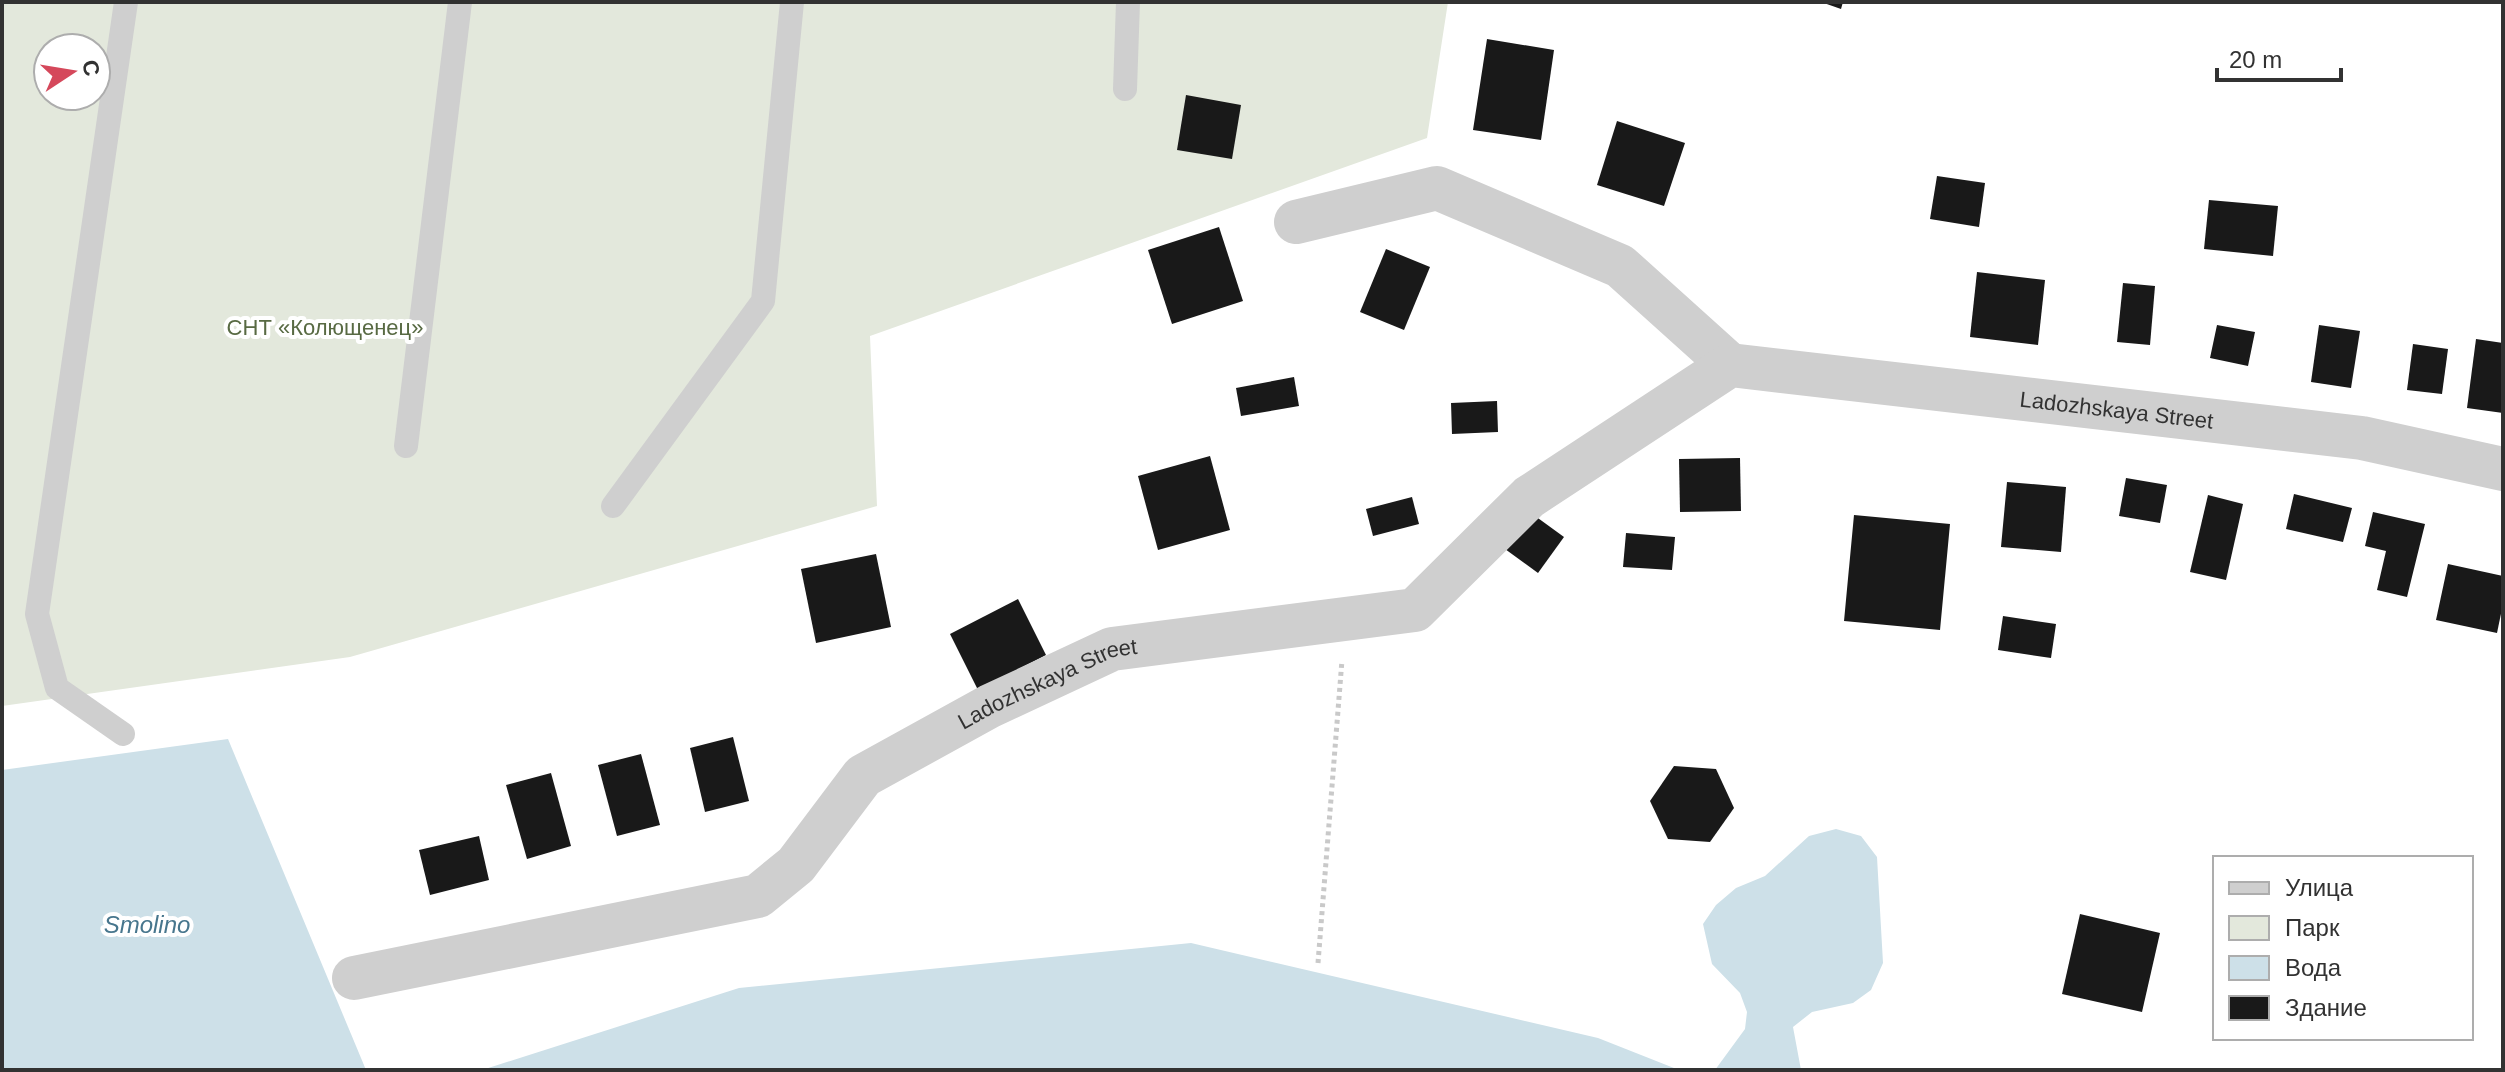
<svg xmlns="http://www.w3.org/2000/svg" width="2505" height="1072" font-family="Helvetica,sans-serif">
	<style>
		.green { fill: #e3e8dc; fill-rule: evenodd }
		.water { fill: #cde0e8 }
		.building { fill: #191919 }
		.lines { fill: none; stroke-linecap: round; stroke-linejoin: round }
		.path { stroke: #c9c9c9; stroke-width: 5; stroke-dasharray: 4 4; stroke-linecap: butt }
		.service { stroke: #cfcfcf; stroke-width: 24 }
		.minor { stroke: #cfcfcf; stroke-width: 44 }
		.labels { text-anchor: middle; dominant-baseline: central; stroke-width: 8; stroke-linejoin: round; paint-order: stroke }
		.park-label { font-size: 22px; fill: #586a43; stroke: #fff }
		.street-label { font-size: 22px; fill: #323232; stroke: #fff }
		.water-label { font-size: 24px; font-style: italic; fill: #47768d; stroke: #fff }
	</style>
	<rect width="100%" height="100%" fill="#fff"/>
	<path class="green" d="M 2,2 L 1448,2 L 1427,138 L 870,336 L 877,506 L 350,657 L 2,706 ZM 48,48 L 96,48 L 96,96 L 48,96 Z"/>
	<g class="water">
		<polygon points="228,739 366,1070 2,1070 2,770"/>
		<polygon points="1836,829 1861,836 1877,857 1883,963 1871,990 1853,1003 1812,1012 1793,1027 1801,1070 1715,1070 1745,1029 1747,1012 1740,993 1712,964 1703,924 1716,905 1736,888 1765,876 1809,836"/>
		<polygon points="1191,943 1598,1038 1679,1070 482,1070 739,988"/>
	</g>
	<g class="building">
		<polygon points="1821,2 1843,2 1841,9"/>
		<polygon points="1487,39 1554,50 1541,140 1473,130"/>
		<polygon points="1186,95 1241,105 1232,159 1177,150"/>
		<polygon points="1617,121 1685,143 1664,206 1597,185"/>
		<polygon points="1937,176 1985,183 1979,227 1930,219"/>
		<polygon points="2209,200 2278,206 2273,256 2204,249"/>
		<polygon points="1219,227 1243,301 1172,324 1148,250"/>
		<polygon points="1386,249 1430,267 1404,330 1360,312"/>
		<polygon points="1977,272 2045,280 2038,345 1970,337"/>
		<polygon points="2123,283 2155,286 2150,345 2117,342"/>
		<polygon points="2217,325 2255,332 2248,366 2210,358"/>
		<polygon points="2319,325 2360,331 2351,388 2311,382"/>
		<polygon points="2476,339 2503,343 2503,413 2467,408"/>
		<polygon points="2413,344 2448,349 2442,394 2407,390"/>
		<polygon points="1294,377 1299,406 1241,416 1236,388"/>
		<polygon points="1497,401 1498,432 1452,434 1451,403"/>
		<polygon points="1210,456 1230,530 1158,550 1138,476"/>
		<polygon points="1740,458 1741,511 1680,512 1679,459"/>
		<polygon points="2126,478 2167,485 2160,523 2119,516"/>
		<polygon points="2007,482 2066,487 2061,552 2001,547"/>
		<polygon points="2294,494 2352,508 2343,542 2286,529"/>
		<polygon points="2208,495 2243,504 2226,580 2190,572"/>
		<polygon points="1412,497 1419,524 1373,536 1366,509"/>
		<polygon points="2373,512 2425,524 2407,597 2377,590 2386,551 2365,546"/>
		<polygon points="1531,513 1564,537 1538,573 1505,549"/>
		<polygon points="1854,515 1950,524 1940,630 1844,621"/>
		<polygon points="1626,533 1675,537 1672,570 1623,567"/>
		<polygon points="876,554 891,627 816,643 801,569"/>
		<polygon points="2448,564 2503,576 2503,604 2497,633 2436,620"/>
		<polygon points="1018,599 1046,655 978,690 950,634"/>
		<polygon points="2003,616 2056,624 2051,658 1998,650"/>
		<polygon points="733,737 749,801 705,812 690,748"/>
		<polygon points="641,754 660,825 617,836 598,765"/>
		<polygon points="1674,766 1716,769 1734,808 1710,842 1668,839 1650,801"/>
		<polygon points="551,773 571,846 527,859 506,785"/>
		<polygon points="479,836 489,880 430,895 419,850"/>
		<polygon points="2080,914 2160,933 2142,1012 2062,994"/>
	</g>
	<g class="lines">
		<polyline class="path" points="1318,963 1342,660"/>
		<g class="service">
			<polyline points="1125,89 1128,2"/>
			<polyline points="406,446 460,2"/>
			<polyline points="613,506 763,301 792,2"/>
			<polyline points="123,734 57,688 37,614 126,2"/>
		</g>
		<g class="minor">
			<polyline points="1296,222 1437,188 1620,266 1730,365"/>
			<path id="s1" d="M 354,978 L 758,896 L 796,865 L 863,776 L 990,706 L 1112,649 L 1415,610 L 1529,497 L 1730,365 L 2362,438 L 2503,469"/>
		</g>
	</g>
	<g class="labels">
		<g class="park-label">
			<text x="325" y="327">СНТ «Колющенец»</text>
		</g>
		<g class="street-label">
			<text stroke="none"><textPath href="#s1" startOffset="1948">Ladozhskaya Street</textPath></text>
			<text stroke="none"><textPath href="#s1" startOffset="780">Ladozhskaya Street</textPath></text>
		</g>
		<g class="water-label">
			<text x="147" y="924">Smolino</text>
		</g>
	</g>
	<rect width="2505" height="1072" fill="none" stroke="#323232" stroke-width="8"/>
	<rect x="2213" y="856" width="260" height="184" fill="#ffffff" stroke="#adadad" stroke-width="2"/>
	<rect x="2229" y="882" width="40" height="12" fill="#cfcfcf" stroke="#adadad" stroke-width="2"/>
	<text x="2285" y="896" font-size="24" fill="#323232">Улица</text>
	<rect x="2229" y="916" width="40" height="24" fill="#e3e8dc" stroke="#adadad" stroke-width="2"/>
	<text x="2285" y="936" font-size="24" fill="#323232">Парк</text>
	<rect x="2229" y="956" width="40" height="24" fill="#cde0e8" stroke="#adadad" stroke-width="2"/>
	<text x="2285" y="976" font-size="24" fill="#323232">Вода</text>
	<rect x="2229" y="996" width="40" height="24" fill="#191919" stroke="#adadad" stroke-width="2"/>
	<text x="2285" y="1016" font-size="24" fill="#323232">Здание</text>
	<g transform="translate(72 72) rotate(78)"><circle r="38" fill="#ffffff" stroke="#adadad" stroke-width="2"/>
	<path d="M0-6L14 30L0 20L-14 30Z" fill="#d5485b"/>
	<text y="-12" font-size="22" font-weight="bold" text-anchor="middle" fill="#323232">С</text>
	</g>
	<path d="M2217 68v12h124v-12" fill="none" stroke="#323232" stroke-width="4"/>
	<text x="2229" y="68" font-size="24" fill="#323232" stroke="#ffffff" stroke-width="6" paint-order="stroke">20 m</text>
</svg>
